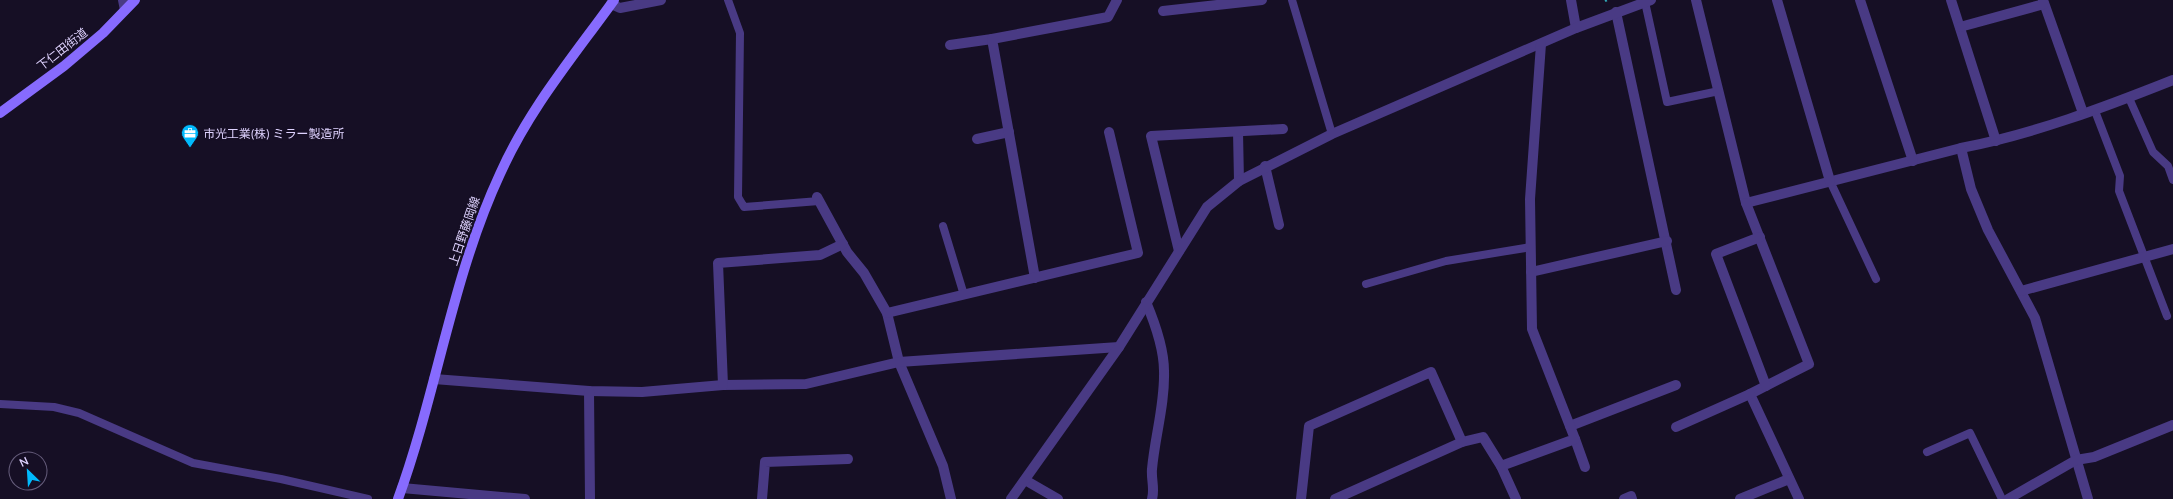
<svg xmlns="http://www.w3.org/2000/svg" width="2173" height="499" font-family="Lato,'Noto Sans JP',sans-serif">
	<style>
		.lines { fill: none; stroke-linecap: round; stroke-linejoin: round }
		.path { stroke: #30a8b6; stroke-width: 2.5; stroke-dasharray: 2 3; stroke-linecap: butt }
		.lane { stroke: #493a84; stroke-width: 8 }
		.street { stroke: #493a84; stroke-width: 10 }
		.secondary { stroke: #876bfe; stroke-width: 10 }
		.labels { text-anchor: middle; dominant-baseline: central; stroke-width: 4; stroke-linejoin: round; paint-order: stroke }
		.street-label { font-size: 12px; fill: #dfd3ff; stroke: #160f25 }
		.poi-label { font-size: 12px; fill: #dfd3ff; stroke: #160f25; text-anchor: start }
	</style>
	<rect width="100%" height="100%" fill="#160f25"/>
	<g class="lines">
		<polyline class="path" points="1605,1 1607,0"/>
		<g class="lane">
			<polyline points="728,0 740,33 738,197 744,207 819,201"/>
			<polyline points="1292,0 1332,134"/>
			<polyline points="1645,2 1667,102 1719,91"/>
			<polyline points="2129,98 2153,152 2168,166 2173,180"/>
			<polyline points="2095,111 2120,176 2119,191 2167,316"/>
			<polyline points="1830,181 1876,279"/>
			<polyline points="943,226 964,295"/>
			<polyline points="1366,284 1446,261 1531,247"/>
			<polyline points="0,404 54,407 79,413 193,463 281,479 368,499"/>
			<polyline points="1927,452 1970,433 2002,499"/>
		</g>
		<g class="street">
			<polyline points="123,0 125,10"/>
			<polyline points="1571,0 1576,28"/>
			<path d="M 1696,0 L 1746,203 L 1961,148 C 2034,134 2105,107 2173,80"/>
			<polyline points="1777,0 1830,181"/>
			<polyline points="1860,0 1913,161"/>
			<polyline points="1951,0 1996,141"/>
			<polyline points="2043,0 2083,113"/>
			<polyline points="611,4 620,8 661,0"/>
			<polyline points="1163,11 1262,0"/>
			<polyline points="1616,12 1676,290"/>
			<polyline points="1960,27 2044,4"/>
			<polyline points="950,45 992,39"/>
			<polyline points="1238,132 1239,181"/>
			<polyline points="977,139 1009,132"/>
			<polyline points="1961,148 1971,189 1988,230 2035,318 2088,499"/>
			<polyline points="1265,166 1279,225"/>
			<polyline points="817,197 847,252 864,273 887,313 899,362 943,466 951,499"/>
			<polyline points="1746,203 1809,364 1750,394 1799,499"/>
			<polyline points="1760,237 1716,254 1766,386"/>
			<polyline points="1179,251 1151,136 1283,129"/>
			<polyline points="1531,272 1667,241"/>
			<polyline points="1035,278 992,39 1108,17 1117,0"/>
			<polyline points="2021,291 2173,249"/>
			<path d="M 1146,302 C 1154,321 1164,350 1164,371 C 1165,404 1155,436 1152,469 C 1151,479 1155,489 1152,499"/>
			<polyline points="887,313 1138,253 1109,132"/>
			<polyline points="434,379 589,391 642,392 723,385 806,384 899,362 1119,347"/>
			<polyline points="723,385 718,263 820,255 843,244"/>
			<polyline points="589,391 590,499"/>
			<polyline points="1570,426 1676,385"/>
			<polyline points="1676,427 1750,394"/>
			<polyline points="1575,439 1585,467"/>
			<polyline points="1025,480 1058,499"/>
			<polyline points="402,488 525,499"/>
			<polyline points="762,499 765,462 848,459"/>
			<polyline points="1011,499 1119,347 1207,207 1239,181 1332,134 1576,28 1651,0"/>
			<polyline points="1301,499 1309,426 1431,372 1462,442 1483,437 1501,466"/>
			<polyline points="1335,499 1462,442"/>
			<polyline points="1516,499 1501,466 1575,439 1532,329 1530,199 1541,44"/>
			<polyline points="1624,499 1631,496 1632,499"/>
			<polyline points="1740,499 1789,479"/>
			<polyline points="2008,499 2076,460 2094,457 2173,425"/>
		</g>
		<g class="secondary">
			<polyline points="0,113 64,66 103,33 135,0"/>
			<path d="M 398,499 C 437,392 452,277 500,174 C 529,109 573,57 614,0"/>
		</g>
	</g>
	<defs>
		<symbol id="office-pin" viewBox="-11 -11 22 30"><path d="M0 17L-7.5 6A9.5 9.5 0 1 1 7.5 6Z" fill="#01bafd" stroke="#160f25"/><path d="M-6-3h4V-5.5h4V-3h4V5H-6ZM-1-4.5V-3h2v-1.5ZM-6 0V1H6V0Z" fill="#fff"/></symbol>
	</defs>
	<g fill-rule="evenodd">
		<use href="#office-pin" x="180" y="123" width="20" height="27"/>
	</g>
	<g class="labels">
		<g class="street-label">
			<text transform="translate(62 49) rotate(-38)">下仁田街道</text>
			<text transform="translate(464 231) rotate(-71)">上日野藤岡線</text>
		</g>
		<g class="poi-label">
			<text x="203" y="133">市光工業(株) ミラー製造所</text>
		</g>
	</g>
	<g transform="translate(28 471) rotate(335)"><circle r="19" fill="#160f25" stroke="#665d7c"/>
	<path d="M0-3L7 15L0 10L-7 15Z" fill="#01bafd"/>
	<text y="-6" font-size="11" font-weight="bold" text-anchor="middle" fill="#dfd3ff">N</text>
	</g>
</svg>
